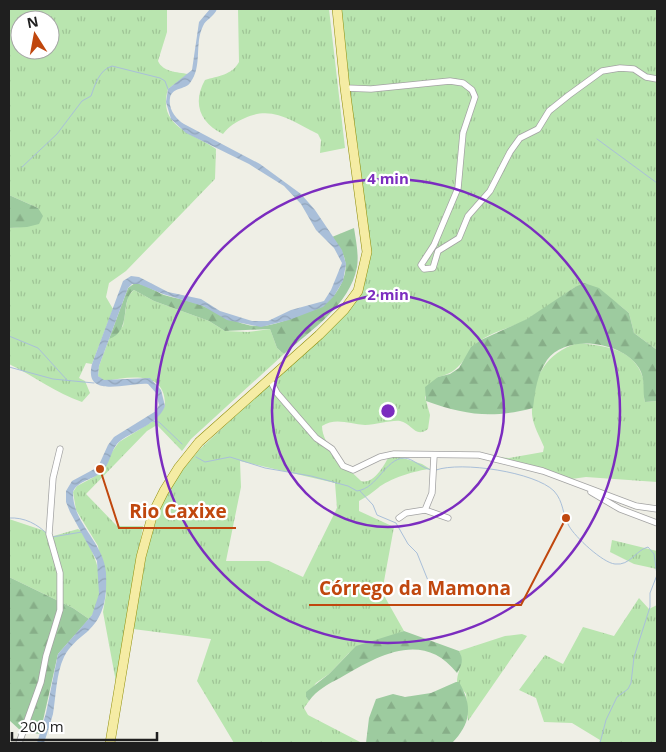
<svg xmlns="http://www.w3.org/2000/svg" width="666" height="752" font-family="'Open Sans',sans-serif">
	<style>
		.grass { fill: url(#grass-tufts); fill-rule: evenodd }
		.forest { fill: url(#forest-firs) }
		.water { fill: url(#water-waves) }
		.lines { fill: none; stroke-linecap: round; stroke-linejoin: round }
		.stream { stroke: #a9bfd9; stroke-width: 1 }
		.minor-casing { stroke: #a3a3a3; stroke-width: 7 }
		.primary-casing { stroke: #8f8e0b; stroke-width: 10 }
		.minor { stroke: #fff; stroke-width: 5.5 }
		.primary { stroke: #f5eca4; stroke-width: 9 }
		.ring { fill: none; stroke: #7b2cbf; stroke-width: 2.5 }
		.centre { fill: #7b2cbf; stroke: #fff; stroke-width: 2.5 }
		.ring-label { font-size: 15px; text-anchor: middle; font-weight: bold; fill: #7b2cbf; stroke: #fff; stroke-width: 4.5; stroke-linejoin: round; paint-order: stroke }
		.leader { fill: none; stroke: #c0470e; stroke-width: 2 }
		.callout-dot { fill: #c0470e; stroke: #fff; stroke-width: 2 }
		.callout-label { font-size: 19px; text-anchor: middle; font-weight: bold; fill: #c0470e; stroke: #fff; stroke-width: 4.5; stroke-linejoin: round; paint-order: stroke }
	</style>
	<defs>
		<pattern id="grass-tufts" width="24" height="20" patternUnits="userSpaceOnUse" patternTransform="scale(1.25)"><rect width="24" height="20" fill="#b9e5af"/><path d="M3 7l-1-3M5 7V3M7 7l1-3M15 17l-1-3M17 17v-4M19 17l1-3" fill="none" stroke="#9fc496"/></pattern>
		<pattern id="forest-firs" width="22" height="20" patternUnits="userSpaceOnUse" patternTransform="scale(1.25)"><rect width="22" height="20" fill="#9dcb9f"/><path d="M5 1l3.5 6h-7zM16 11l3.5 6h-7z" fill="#87ae88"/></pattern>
		<pattern id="water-waves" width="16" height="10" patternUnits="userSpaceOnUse" patternTransform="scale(1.25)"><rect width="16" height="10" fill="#a9bfd9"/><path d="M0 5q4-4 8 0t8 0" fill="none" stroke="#91a4ba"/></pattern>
	</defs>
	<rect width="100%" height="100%" fill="#efefe6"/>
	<g class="grass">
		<path d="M 9,9 L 167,9 L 167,32 L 158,61 C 163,72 177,72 188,74 L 168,89 C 157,127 192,132 216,149 L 215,179 L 126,271 L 109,283 L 106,297 L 113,309 L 92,364 L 86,363 L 79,378 L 85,381 L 90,393 L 82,402 C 56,393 34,376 9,364 L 9,228 L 20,227 L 38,208 L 9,195 ZM 20,20 L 50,20 L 50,50 L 20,50 Z"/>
		<path d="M 238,9 L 329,9 L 345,148 L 320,153 L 321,140 L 318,134 C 293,122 273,105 245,118 C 236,122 229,126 223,134 C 200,123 192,103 205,80 C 218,76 232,75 239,62 Z"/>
		<path d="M 336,9 L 657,9 L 657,350 L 634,333 L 629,313 L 618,304 L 575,287 C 559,298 543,310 526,320 C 513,327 492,332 481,340 C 463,355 463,372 438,377 L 425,397 L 430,415 L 428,429 C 415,439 412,423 400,421 C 391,420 376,425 365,425 C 350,424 335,417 322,426 C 322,446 347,467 361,481 C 374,485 385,464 390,454 L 422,464 L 430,469 C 417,470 388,479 378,488 C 372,493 366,497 359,501 L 359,511 L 394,527 L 382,592 L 404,631 L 349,653 L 329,674 L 316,683 L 306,697 L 309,701 L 304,708 L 308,715 L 362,743 L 234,743 L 197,681 L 211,639 L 133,629 L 148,544 L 163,501 L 175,479 L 200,449 L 349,309 L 370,257 L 362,205 L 359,152 L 346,90 ZM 240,461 L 335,483 L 337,508 L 303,577 L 269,561 L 226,561 L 241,487 Z"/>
		<path d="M 134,290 L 154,301 L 209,321 L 225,331 L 248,332 L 270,329 L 277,348 L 284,354 L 191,439 L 182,451 L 157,425 L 147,431 L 86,494 L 117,526 L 143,526 L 116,682 L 103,612 L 106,594 L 98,546 L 76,510 L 73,492 L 77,486 L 94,477 L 119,442 L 155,420 L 165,406 C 166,369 129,377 104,381 L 98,376 L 99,366 L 109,339 L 123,326 L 128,296 Z"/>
		<path d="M 578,343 C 605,346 634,348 643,378 C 645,386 643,394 645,402 L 657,401 L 657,482 L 586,477 L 564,480 L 496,457 L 509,458 L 543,452 L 544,447 C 540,437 533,426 532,414 C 531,379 545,353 578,343 Z"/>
		<path d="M 9,519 L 45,531 L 50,537 L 78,529 L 81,531 C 97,555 111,594 89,619 L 73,608 L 9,577 Z"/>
		<polygon points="612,540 657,551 657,569 634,564 610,552"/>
		<polygon points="639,598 649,609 657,605 657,743 599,743 600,740 572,723 544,722 536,698 519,690 545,655 563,664 583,627 614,636"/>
		<path d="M 522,634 L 527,636 L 468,721 L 466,694 L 457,682 C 457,670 465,663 459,651 L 505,636 Z"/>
	</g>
	<g class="forest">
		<polygon points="9,195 38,208 43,216 39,224 27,227 9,228"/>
		<path d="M 354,228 C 356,241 359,255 357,267 C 350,305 311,330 284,354 L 277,348 L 270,329 L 225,331 L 209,321 L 154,301 L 134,290 C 119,300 133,331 109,339 L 128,288 L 135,283 C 145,284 155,291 164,295 C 176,299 189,300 201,305 C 246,325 251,336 302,314 C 320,306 333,303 342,282 C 350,264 344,252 332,237 Z"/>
		<path d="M 584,283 L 599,288 L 629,313 L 634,333 L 657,350 L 657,401 L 645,402 C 642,391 646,379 639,368 C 623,342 567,333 547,360 C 537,375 535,390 533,408 C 492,419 465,415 426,401 L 425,387 L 438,377 L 450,374 L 459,368 L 471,347 L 481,340 L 527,319 L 575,287 Z"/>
		<polygon points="9,577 73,608 89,619 58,654 40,734 21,731 9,720"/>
		<path d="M 404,631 L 459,651 C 464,660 462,665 457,673 C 423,629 377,656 340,678 C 328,684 317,690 309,701 L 306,697 L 306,692 L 329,674 L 356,646 Z"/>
		<path d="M 456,682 L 459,682 C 473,706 471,724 452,743 L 366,743 L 369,718 L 376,699 L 393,694 L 405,697 L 431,693 Z"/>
	</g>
	<path class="water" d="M 210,9 L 217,9 C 214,17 206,19 203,26 C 194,44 203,66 190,83 C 185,90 172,87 170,98 C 168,109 176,119 184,124 L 260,164 L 301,194 L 315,210 L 342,250 L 346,264 L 343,281 L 334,296 L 323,307 L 289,320 L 261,327 L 227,320 L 203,306 L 163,294 L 139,284 L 132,284 L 128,288 L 99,366 L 98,376 L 104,380 L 150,378 L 161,390 L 165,406 C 158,424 135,430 120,441 C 110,449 111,465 100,473 C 92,480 77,481 73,492 C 72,523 104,542 106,573 C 107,596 105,616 87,632 C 78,639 69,647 64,657 C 56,674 56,696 53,714 C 50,724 47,734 44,743 L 37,743 L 46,713 L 58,654 L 92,615 L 99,594 L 97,561 L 70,512 L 66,502 L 66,491 L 72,481 L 98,467 L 108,445 L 114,437 L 156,411 L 159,405 L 156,393 L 148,384 C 129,382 83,400 92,364 L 123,281 L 131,276 L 139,277 L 168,292 L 201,299 L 220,311 L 252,321 L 268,321 L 291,310 L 324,301 L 331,290 L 342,263 L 334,248 L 316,230 L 301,204 L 284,186 L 249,164 L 186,133 L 171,119 L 166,102 L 168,89 L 192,70 L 199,22 Z"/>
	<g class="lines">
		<g class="stream">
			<polyline points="597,139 657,183"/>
			<path d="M 22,167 L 57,134 L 82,101 L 91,96 C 95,85 99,70 112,66 L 160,78 L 165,81 L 168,89"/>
			<polyline points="9,336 38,348 67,380"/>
			<polyline points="9,367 53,379 94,383"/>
			<polyline points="152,421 159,422 182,444"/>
			<path d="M 196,457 L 205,462 L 230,457 L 265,468 L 311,476 L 348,486 L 357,491 C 378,488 385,459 404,458 C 413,458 422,469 432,470"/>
			<path d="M 436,470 C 461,461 535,472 554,491 C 564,502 562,514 569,526 C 575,537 603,563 615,564 C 630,566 636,550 648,547 L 654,554 L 657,575 L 650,593 L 650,607 L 634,657 L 631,683 L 628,689 L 617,697 L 606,720 L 600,743"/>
			<polyline points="360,491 373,505 377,515 396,523 408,544 417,553 433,593"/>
			<path d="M 9,518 C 24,517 38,524 48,535"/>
			<polyline points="52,537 82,532"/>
		</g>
		<defs>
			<g id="minor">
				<polyline points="345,88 371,89 450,81 463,83 472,90 475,97 463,133 458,188 434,245 421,265 424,269 433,268 438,251 459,238 468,216 490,191 510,152 520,138 538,129 549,111 569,95 602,71 620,68 634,69 646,77 657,79"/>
				<polyline points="270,380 277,393 316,438 332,449 343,466 353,470 380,457 394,454 479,455 543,471 636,506 657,509"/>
				<polyline points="591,492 620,509 657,523"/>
				<polyline points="425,510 448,518"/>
				<polyline points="399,518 406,513 425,510 432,493 434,456"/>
				<polyline points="19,743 41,682 46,656 60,610 60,573 49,534 53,478 60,449"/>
			</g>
			<polyline id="primary" points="110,743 141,557 153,513 164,491 179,467 199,442 319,335 344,310 358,291 367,252 345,88 337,9"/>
		</defs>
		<use href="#minor" class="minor-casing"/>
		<use href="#primary" class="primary-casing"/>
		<use href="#minor" class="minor"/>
		<use href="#primary" class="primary"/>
	</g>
	<g class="ring">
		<circle cx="388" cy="411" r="116"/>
		<circle cx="388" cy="411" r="232"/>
	</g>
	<circle cx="388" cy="411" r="8" class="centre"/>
	<g class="ring-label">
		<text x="388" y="184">4 min</text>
		<text x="388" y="300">2 min</text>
	</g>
	<path class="leader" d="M100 469L119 528H236M566 518L521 605H309"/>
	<g class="callout-dot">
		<circle cx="100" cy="469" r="5"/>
		<circle cx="566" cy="518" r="5"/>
	</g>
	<g class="callout-label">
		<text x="178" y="518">Rio Caxixe</text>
		<text x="415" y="595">Córrego da Mamona</text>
	</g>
	<rect width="666" height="752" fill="none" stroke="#1f1f1f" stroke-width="20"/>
	<g transform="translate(35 35) rotate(349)"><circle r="24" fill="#ffffff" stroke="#a5a5a5"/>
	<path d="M0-4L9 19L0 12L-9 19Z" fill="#c0470e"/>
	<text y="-8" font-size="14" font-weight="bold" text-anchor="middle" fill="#1f1f1f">N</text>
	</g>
	<path d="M12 732v8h145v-8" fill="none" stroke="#1f1f1f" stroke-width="2.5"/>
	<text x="20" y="732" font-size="15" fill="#1f1f1f" stroke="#ffffff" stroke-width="4" paint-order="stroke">200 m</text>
</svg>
